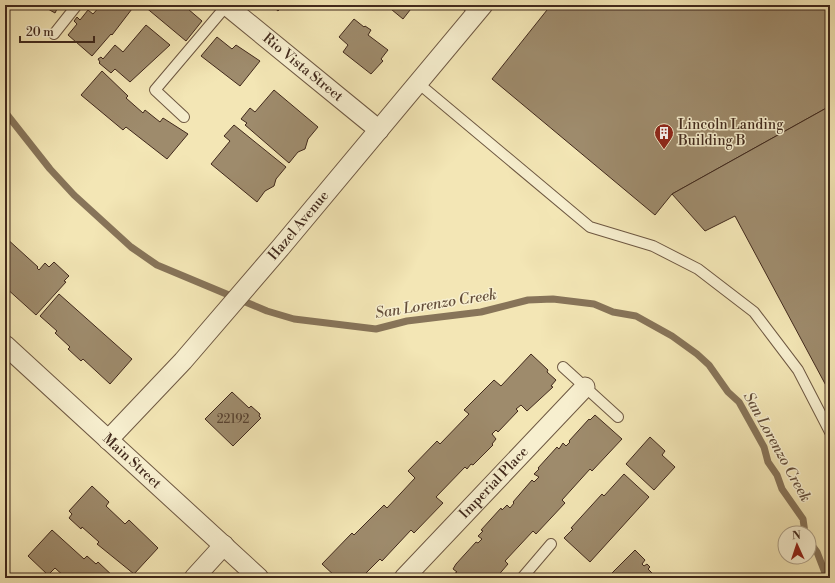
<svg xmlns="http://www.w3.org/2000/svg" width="835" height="583" font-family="'Libre Bodoni',serif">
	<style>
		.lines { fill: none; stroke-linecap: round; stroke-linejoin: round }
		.stream { stroke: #877459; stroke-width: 7 }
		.building { fill: #9e8b6c; stroke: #41291c }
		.service-casing { stroke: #6e5842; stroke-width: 12 }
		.minor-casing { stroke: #6e5842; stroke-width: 21 }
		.service { stroke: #f7efcf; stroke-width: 10 }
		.minor { stroke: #f7efcf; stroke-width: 19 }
		.labels { text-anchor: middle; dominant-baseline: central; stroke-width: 3; stroke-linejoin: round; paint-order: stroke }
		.number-label { font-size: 12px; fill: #584230 }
		.street-label { font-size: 14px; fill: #41291c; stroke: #f7efcf }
		.poi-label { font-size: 14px; fill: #41291c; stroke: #f7efcf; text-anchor: start }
		.water-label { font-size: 15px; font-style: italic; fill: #644e3a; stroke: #f7efcf }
	</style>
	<rect width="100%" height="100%" fill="#f3e6b5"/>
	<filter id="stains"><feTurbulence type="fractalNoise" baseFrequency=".005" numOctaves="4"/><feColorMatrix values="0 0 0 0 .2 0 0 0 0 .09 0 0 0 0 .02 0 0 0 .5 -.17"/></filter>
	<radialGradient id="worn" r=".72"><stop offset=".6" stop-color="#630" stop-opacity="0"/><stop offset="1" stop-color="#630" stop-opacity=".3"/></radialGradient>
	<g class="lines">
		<g class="stream">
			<polyline points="5,112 50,169 74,195 131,247 157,265 267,311 294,319 376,329 407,321 481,312 528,300 553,299 594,304 613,312 636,316 672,336 697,354 709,365 728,392 739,402 764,447 768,462 777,475 782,489 803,519 805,533"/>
			<polyline points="809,541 817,552 827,578"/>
		</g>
	</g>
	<g class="building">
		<polygon points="41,5 59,5 55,13"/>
		<polygon points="101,5 135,5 112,35 111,34 92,56 68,35 77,24 74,21 77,17 80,20 88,10 93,14"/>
		<polygon points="145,5 187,5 190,7 188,9 202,21 186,41 144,6"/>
		<polygon points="271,5 288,5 284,9 282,7 278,11"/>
		<polygon points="386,5 414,5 403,19"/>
		<polygon points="551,5 830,5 830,106 672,194 655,215 492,79"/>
		<polygon points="354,19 364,27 365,26 371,30 368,35 388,50 381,59 383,61 371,74 343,52 348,45 339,37"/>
		<polygon points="146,25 170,45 130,82 115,69 111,73 99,63 100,62 98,59 101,57 103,59 115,45 123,52"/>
		<polygon points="217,37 232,49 236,45 260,61 240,86 201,56"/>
		<polygon points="102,71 128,96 126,98 143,113 145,110 160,122 163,118 188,134 167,159 126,127 123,130 81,95"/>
		<polygon points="274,90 318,127 308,139 305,149 298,152 289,163 245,125 247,123 241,119 250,108 255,112"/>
		<polygon points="830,106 830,393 735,216 705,231 672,194"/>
		<polygon points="234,125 286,167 276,179 274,186 265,191 257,202 211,164 230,141 224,136"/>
		<polygon points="5,237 38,267 37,268 39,270 45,263 49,267 54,262 69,276 64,281 66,282 36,315 5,287"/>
		<polygon points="59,294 132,359 110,384 83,359 81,361 68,349 70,347 55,333 57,331 40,316"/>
		<polygon points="531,354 548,370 547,372 556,380 551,386 553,387 527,411 521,405 516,409 518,411 498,432 496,430 492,434 496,439 492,444 493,445 473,465 471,464 467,469 465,467 436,497 443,503 414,533 411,530 382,561 380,559 361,578 337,578 322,564 352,533 354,535 384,505 387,508 415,478 408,471 437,441 440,444 469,414 464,410 494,380 501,386"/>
		<polygon points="232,392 249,408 251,406 260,414 259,416 261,418 233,446 205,419"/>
		<polygon points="595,415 622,439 592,471 590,469 562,500 565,503 536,534 533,531 505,561 508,564 496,578 447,578 457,572 453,569 456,564 476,542 478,543 482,539 478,536 483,531 481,530 501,508 502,510 507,505 510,508 514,503 513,502 532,480 534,482 539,477 534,474 539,469 538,468 557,447 559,449 563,443 566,446 570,442 569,441 589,419 590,420"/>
		<polygon points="650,437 665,451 662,455 675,467 654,490 626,464"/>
		<polygon points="624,474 649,497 590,562 564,538 573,529 571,528 602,494 604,496"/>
		<polygon points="92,486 109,502 106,506 125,524 129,520 158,548 134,574 97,544 99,542 82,527 81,529 69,518 72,514 69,511"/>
		<polygon points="52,530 84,559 87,556 96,564 98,562 115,578 66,578 55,568 48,575 28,556"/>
		<polygon points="635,550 645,560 642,564 644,566 647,564 650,567 648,569 657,578 607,578"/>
	</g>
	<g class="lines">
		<defs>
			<g id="service">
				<polyline points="467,5 476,13"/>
				<polyline points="54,34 77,5"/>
				<polyline points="418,83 590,227 653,246 698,269 754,312 798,370 830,432"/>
				<polyline points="184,117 155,90 227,5"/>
				<polyline points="563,367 618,417"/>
				<polyline points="522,578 551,544"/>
			</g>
			<g id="minor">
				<path id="s1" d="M 226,5 L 379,130"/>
				<path id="s2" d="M 5,345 L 259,578"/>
				<path id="s3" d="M 108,440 L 183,361 L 281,247 L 483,5"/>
				<polyline points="194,578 224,545"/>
				<path id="s4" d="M 404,578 L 585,387"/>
			</g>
		</defs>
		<use href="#service" class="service-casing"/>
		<use href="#minor" class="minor-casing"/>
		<use href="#service" class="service"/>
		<use href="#minor" class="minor"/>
	</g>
	<defs>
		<symbol id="building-pin" viewBox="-11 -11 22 30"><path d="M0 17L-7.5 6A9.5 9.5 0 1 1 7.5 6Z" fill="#8f2418" stroke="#f7efcf"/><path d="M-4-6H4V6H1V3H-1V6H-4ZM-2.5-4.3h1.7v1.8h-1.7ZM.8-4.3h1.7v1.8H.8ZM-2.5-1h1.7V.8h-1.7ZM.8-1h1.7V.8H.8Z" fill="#fff"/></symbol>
	</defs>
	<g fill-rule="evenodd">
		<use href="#building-pin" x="653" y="122" width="22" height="30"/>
	</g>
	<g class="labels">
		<g class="number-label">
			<text x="233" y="419">22192</text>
		</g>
		<g class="street-label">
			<text stroke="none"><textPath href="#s1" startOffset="99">Rio Vista Street</textPath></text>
			<text stroke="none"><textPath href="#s3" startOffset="287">Hazel Avenue</textPath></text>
			<text stroke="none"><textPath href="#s2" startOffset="172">Main Street</textPath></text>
			<text stroke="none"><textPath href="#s4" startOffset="131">Imperial Place</textPath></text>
		</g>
		<g class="poi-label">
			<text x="678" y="125">Lincoln Landing<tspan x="678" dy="16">Building B</tspan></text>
		</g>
		<g class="water-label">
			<text transform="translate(436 304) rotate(-9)">San Lorenzo Creek</text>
			<text transform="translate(777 447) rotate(61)">San Lorenzo Creek</text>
		</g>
	</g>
	<rect width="835" height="583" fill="none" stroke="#f3e6b5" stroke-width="20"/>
	<rect x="6" y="6" width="823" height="571" fill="none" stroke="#41291c" stroke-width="2"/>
	<rect x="10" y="10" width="815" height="563" fill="none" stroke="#41291c"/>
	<g transform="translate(797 545) rotate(357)"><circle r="19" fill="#f7efcf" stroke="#aea087"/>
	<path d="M0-3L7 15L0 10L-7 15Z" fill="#8f2418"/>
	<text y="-6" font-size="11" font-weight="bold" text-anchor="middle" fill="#41291c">N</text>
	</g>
	<path d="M20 36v6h74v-6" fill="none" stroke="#41291c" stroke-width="2"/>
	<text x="26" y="36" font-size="12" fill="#41291c" stroke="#f7efcf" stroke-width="3" paint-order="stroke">20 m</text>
	<rect width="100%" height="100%" filter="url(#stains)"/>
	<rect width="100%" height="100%" fill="url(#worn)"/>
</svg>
